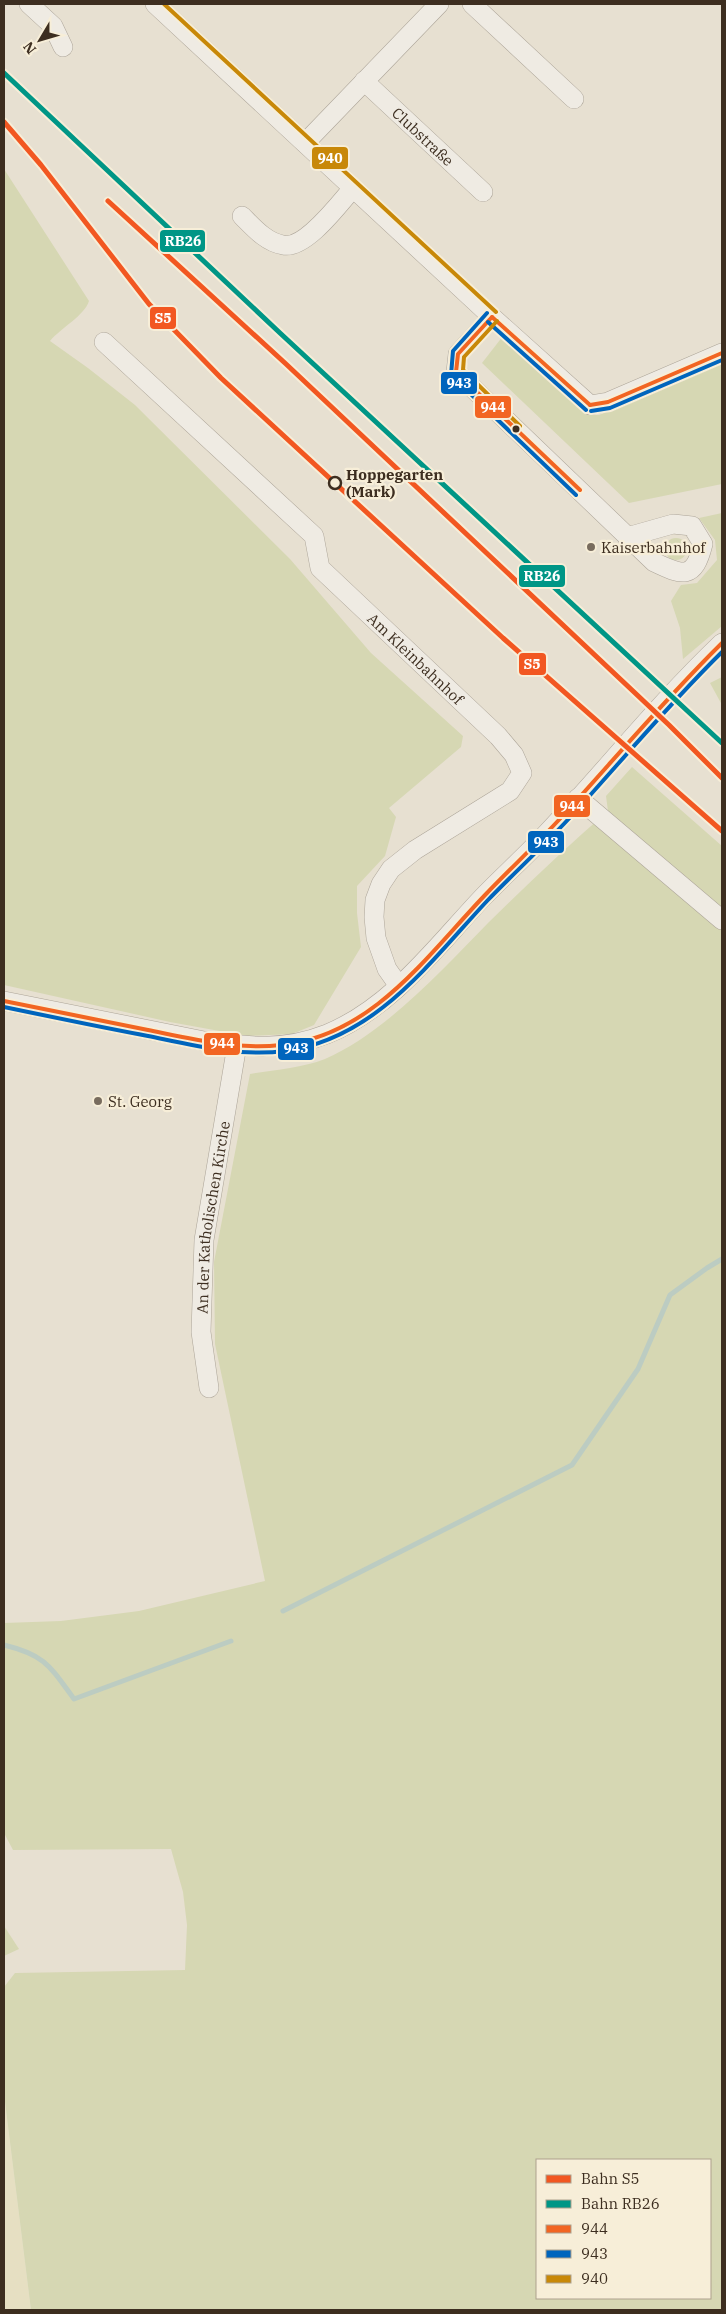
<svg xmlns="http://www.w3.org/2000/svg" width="726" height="2314" font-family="'IBM Plex Serif',serif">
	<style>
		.farmland { fill: #e6dfc2 }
		.green { fill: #d6d7b3; fill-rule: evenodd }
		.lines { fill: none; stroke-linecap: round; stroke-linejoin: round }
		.stream { stroke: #bcccc2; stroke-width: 5 }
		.minor-casing { stroke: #ada599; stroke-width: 20 }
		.minor { stroke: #efebe3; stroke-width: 19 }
		.bus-1-casing { stroke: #f7eed8; stroke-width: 8 }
		.bus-2-casing { stroke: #f7eed8; stroke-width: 8 }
		.bus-3-casing { stroke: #f7eed8; stroke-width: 8 }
		.bus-1 { stroke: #f26522; stroke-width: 4 }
		.bus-2 { stroke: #0065bd; stroke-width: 4 }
		.bus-3 { stroke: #c88808; stroke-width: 4 }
		.rail-1-casing { stroke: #f7eed8; stroke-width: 9 }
		.rail-2-casing { stroke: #f7eed8; stroke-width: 9 }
		.rail-1 { stroke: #f25721; stroke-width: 5 }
		.rail-2 { stroke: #009686; stroke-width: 5 }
		.bus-dot { fill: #3d2e20; stroke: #f7eed8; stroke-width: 2 }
		.stop-dot { fill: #f7eed8; stroke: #3d2e20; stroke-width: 2.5 }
		.poi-dot { fill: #786c5e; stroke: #f7eed8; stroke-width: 2 }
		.labels { text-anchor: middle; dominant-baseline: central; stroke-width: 4.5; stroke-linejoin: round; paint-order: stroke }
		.street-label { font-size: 15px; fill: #3d2e20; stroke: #f7eed8 }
		.stop-label { font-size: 15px; font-weight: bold; fill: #3d2e20; stroke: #f7eed8; text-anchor: start }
		.poi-label { font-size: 15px; fill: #3d2e20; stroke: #f7eed8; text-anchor: start }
		.line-badge { stroke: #f7eed8; stroke-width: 2 }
		.badge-label { font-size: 14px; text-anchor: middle; font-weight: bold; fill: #fff }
	</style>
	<rect width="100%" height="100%" fill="#e7e0d1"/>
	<polygon class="farmland" points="4,2094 31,2310 4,2310"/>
	<g class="green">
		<path d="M 4,169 L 89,301 C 85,315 61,328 50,341 L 88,368 L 135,405 L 290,559 L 371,653 L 463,736 L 461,747 L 389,808 L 396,817 L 385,856 L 357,886 L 357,913 L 361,947 L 314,1025 L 292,1034 L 247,1036 L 170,1022 L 4,985 Z"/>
		<polygon points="503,336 588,415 599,415 722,363 722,484 629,503 482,363"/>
		<polygon points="722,513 722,626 683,659 680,628 671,601 681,585 697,583 717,560 715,540 699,518"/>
		<circle cx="676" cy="549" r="11"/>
		<polygon points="722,677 722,705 710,683"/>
		<path d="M 632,767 L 722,846 L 722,2310 L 31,2310 L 4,2094 L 4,1987 L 15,1973 L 185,1970 L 187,1925 L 183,1892 L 171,1849 L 13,1850 L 4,1833 L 4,1623 L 61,1621 L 139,1611 L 265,1581 L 215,1344 L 214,1262 L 250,1074 C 274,1070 302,1068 325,1059 C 385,1033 442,970 488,923 C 527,885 566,847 608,811 L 606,796 ZM 537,2160 L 710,2160 L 710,2298 L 537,2298 Z"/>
		<polygon points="4,1926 19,1949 4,1956"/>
	</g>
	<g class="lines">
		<g class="stream">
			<polyline points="283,1611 572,1465 638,1369 670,1295 707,1268 722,1259"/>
			<path d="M 4,1645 C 45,1655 50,1666 74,1699 L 231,1641"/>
		</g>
		<defs>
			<g id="minor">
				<polyline points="29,4 53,26 63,47"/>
				<polyline points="155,4 492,317 590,405 608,402 722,353"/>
				<polyline points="472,4 574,99"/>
				<path id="s1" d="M 364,81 L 483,192"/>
				<polyline points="305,143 439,4"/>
				<path d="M 242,216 C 254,228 266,242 283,245 C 305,250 339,204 353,188"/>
				<path d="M 492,317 L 458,354 L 456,372 L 654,562 C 683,576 694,580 703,544 L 692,526 L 673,524 L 627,537"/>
				<path id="s2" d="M 104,342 L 314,536 L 320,568 L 498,736 L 514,755 L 522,773 L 510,791 L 415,850 L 391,869 L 381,884 L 375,900 L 374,917 L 376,938 L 387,969 L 399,986"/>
				<polyline points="578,798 722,920"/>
				<path d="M 4,1001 L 204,1041 C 249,1047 284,1051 327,1034 C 391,1008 435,948 482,898 C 503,876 527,855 548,832 C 607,769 660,702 722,643"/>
				<path id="s3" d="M 209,1388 L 201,1332 L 204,1240 L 237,1045"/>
			</g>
		</defs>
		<use href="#minor" class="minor-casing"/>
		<use href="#minor" class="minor"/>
		<defs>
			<g id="bus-1">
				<polyline points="492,317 458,354 456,372 580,490"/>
				<polyline points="492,317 590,405"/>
				<polyline points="590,405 608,402 722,353"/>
				<path d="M 4,1001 C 52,1011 100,1020 148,1030 C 192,1039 236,1050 281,1045 C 373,1036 428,954 487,893 C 514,865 542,839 568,810 C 619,754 668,696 722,643"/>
			</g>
			<g id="bus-2">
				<polyline points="487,313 453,351 451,375 576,495"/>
				<polyline points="488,322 586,410"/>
				<polyline points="591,411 610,408 722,360"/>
				<path d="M 4,1007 C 52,1017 100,1027 148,1036 C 192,1045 239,1057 285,1051 C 375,1039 429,963 487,901 C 516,871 547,843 575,812 C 624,758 670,703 722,652"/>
			</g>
			<g id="bus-3">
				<polyline points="164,4 496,312"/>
				<polyline points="497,321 464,357 463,370 520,426"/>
			</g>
		</defs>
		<use href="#bus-1" class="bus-1-casing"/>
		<use href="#bus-2" class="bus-2-casing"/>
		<use href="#bus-3" class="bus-3-casing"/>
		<use href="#bus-1" class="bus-1"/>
		<use href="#bus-2" class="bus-2"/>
		<use href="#bus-3" class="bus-3"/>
		<defs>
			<g id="rail-1">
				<polyline points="4,122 41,165 149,304 221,378 503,638 722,831"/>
				<polyline points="108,201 286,364 669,725 722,778"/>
			</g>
			<polyline id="rail-2" points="4,73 280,333 722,743"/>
		</defs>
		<use href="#rail-1" class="rail-1-casing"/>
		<use href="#rail-2" class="rail-2-casing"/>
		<use href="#rail-1" class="rail-1"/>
		<use href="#rail-2" class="rail-2"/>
	</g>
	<circle class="bus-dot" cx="516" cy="429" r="4.5"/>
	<circle class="stop-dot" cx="335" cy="483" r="6"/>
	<g class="poi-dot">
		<circle cx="591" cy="547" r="5"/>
		<circle cx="98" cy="1101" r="5"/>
	</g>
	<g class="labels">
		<g class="street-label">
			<text stroke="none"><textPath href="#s1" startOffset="81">Clubstraße</textPath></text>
			<text stroke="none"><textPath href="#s2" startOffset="450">Am Kleinbahnhof</textPath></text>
			<text stroke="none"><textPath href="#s3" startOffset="172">An der Katholischen Kirche</textPath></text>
		</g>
		<g class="stop-label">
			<text x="346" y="474">Hoppegarten<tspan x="346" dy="17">(Mark)</tspan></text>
		</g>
		<g class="poi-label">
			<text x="601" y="547">Kaiserbahnhof</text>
			<text x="108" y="1101">St. Georg</text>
		</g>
	</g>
	<g class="line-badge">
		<rect x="311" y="146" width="38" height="24" rx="5" fill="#c88808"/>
		<rect x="159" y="229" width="47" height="24" rx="5" fill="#009686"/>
		<rect x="149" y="306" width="28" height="24" rx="5" fill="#f25721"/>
		<rect x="440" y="371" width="38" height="24" rx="5" fill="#0065bd"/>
		<rect x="474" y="395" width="38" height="24" rx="5" fill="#f26522"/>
		<rect x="518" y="564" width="48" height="24" rx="5" fill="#009686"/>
		<rect x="518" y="652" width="29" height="24" rx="5" fill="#f25721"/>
		<rect x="553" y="794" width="38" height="24" rx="5" fill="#f26522"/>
		<rect x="527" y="830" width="38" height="24" rx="5" fill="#0065bd"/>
		<rect x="203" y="1032" width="38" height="24" rx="5" fill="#f26522"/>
		<rect x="277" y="1037" width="38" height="24" rx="5" fill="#0065bd"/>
	</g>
	<g class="badge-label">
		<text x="330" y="163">940</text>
		<text x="183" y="246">RB26</text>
		<text x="163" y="323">S5</text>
		<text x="459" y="388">943</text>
		<text x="493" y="412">944</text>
		<text x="542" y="581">RB26</text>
		<text x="532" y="669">S5</text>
		<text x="572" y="811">944</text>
		<text x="546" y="847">943</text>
		<text x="222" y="1048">944</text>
		<text x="296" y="1053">943</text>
	</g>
	<rect width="726" height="2314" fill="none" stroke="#3d2e20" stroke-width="10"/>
	<rect x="536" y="2159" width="175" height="140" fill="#f7eed8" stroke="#ada18e"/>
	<rect x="546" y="2175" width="25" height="8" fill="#f25721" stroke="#ada18e"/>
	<text x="581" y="2184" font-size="15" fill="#3d2e20">Bahn S5</text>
	<rect x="546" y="2200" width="25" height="8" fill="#009686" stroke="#ada18e"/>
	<text x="581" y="2209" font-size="15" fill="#3d2e20">Bahn RB26</text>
	<rect x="546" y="2225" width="25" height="8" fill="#f26522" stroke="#ada18e"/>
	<text x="581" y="2234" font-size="15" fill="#3d2e20">944</text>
	<rect x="546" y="2250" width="25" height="8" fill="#0065bd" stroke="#ada18e"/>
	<text x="581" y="2259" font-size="15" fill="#3d2e20">943</text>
	<rect x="546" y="2275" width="25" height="8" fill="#c88808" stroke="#ada18e"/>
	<text x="581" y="2284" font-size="15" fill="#3d2e20">940</text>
	<g transform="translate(40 40) rotate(232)" stroke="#f7eed8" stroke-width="4" paint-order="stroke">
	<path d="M0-4L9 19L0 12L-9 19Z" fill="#3d2e20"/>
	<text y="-8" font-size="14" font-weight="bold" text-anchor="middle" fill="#3d2e20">N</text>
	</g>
</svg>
